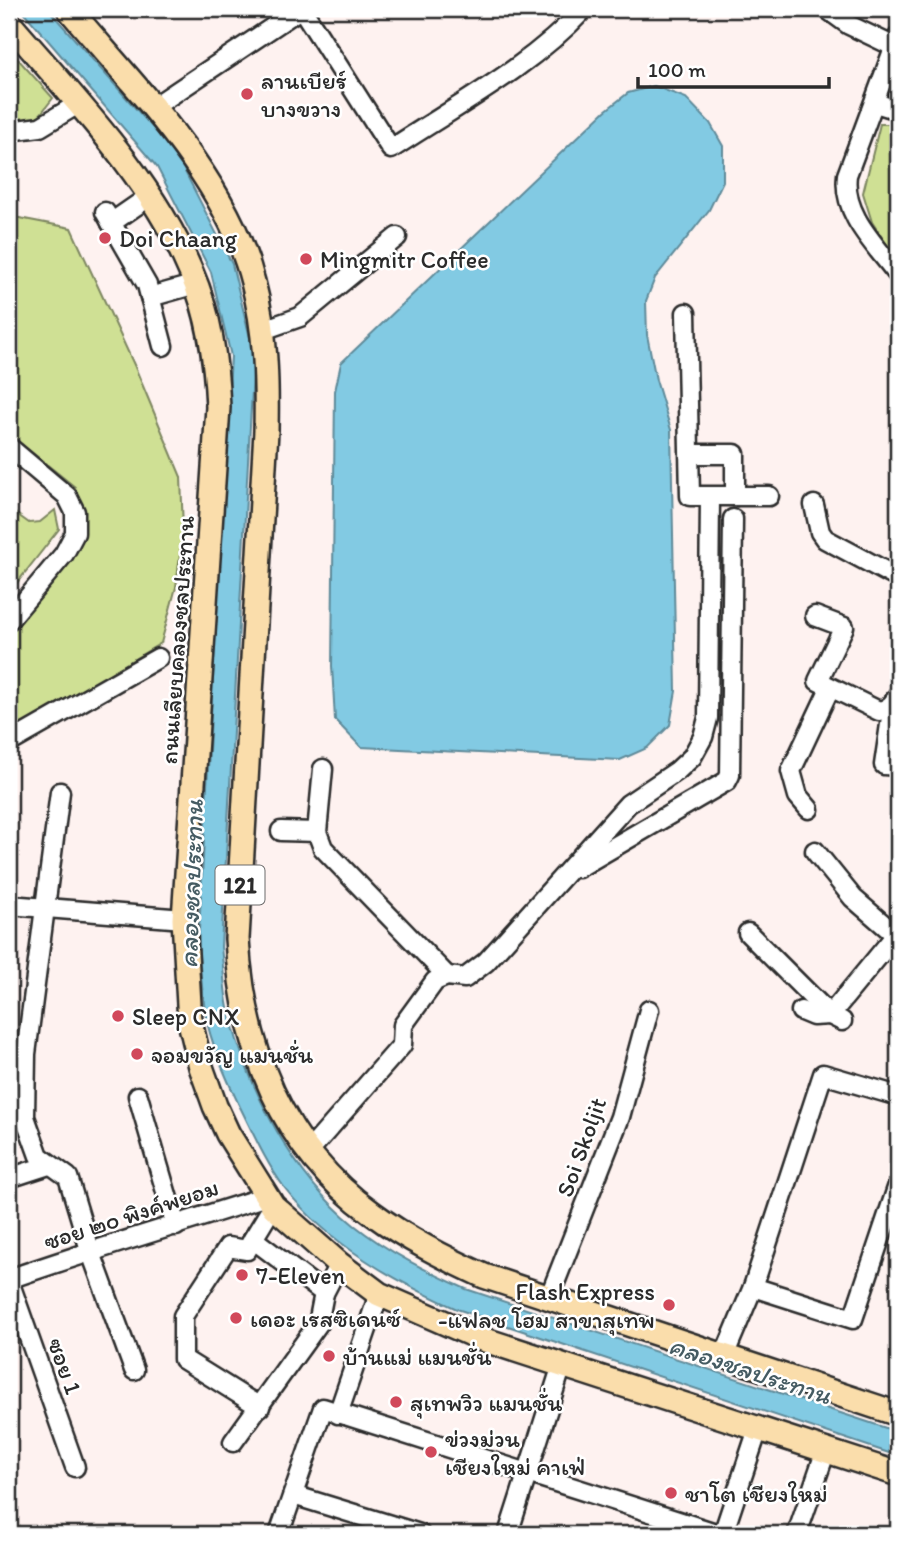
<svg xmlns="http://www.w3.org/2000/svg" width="907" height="1543" font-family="Itim,'Playpen Sans Thai',sans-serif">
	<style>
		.green { fill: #cfe094; stroke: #7d8660; stroke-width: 2 }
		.water { fill: #82cae3; stroke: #5f8a99; stroke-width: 2 }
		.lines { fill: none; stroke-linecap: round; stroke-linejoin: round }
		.minor-casing { stroke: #2b2b2b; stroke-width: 23 }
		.major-casing { stroke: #2b2b2b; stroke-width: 28 }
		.minor { stroke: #fff; stroke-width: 18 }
		.major { stroke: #faddab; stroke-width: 23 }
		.poi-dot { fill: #d1495b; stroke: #fff; stroke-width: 2.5 }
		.labels { text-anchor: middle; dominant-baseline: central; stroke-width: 5; stroke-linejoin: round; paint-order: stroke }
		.shield { fill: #fff; stroke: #6b6b6b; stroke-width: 2 }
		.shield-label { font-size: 23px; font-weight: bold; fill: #2b2b2b }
		.poi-label { font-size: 24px; fill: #2b2b2b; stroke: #fff; text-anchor: start }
		.street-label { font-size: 24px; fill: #2b2b2b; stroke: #fff }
		.water-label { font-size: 26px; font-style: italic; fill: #455b62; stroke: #fff }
	</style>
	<rect width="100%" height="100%" fill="#fef2f0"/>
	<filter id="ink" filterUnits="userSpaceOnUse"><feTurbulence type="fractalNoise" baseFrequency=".0143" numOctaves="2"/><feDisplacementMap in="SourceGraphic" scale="14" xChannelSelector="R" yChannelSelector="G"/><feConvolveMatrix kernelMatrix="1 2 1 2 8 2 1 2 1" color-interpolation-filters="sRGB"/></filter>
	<g filter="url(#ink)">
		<g class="green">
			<polygon points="9,49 53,98 39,116 9,125"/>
			<polygon points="880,124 898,124 898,262 872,222 863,193"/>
			<polygon points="9,216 71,228 135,367 181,477 183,530 176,587 161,643 9,734 9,635 79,549 83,523 75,487 9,434"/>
			<polygon points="11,510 29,523 40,522 55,510 59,529 9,593 9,513"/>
		</g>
		<g class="water">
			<path d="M 21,9 L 48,9 L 176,154 L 232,264 L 254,354 L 221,947 C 224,970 224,995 230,1017 C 251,1093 292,1175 354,1225 C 388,1252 426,1271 466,1289 L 898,1432 L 898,1456 L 457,1309 C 393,1280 328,1244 284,1187 C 266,1163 253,1133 240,1107 C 228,1082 211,1044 206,1017 C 202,994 201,971 198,948 L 231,356 L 211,272 L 157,167 Z"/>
			<polygon points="654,86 686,98 710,123 723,146 723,181 709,210 655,278 646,301 647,335 656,380 671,430 676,691 670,725 647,748 620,760 361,747 335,720 332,666 335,391 341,363 605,111 628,93"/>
		</g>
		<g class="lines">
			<defs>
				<g id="minor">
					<path d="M 302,9 L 391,149 C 458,105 530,67 584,9"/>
					<polyline points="827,9 849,25 895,47"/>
					<path d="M 898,37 L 847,175 C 842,215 876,245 898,275"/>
					<polyline points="875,103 898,110"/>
					<polyline points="152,108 300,9"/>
					<polyline points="9,131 40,127 78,104"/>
					<polyline points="105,212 147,285 163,346"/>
					<polyline points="111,223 150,196"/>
					<polyline points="150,297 196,284"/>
					<polyline points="686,313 690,496 769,496"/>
					<polyline points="263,330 300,317 397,237"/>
					<polyline points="9,447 67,496 75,512 75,533 64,554 9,620"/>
					<polyline points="690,454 735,454 735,496"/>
					<polyline points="814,505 820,532 825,539 898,578"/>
					<path d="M 815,616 L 844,627 L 818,681 L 879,711 C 889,709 893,704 898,695"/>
					<polyline points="893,704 884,765 898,766"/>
					<polyline points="9,743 158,658"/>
					<polyline points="323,769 317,832 323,848 447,976"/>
					<polyline points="60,792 26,1054 25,1117 39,1156 68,1177 90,1250 134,1370"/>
					<polyline points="809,809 798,796 791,771 830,688"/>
					<polyline points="281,831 317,832"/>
					<polyline points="815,851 853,898 898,937"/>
					<polyline points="578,868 727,781 730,775 733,519"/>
					<polyline points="9,905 184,919"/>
					<polyline points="748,933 830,1015 842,1021"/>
					<polyline points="801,1011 813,1016 830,1015 895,936"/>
					<polyline points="138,1096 176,1226"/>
					<polyline points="309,1151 402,1045 403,1025 435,981 447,976 465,978 486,962 628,804 677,771 692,757 703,737 708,718 710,497"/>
					<polyline points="9,1178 49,1165"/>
					<polyline points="273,1206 253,1239 324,1293"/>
					<polyline points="253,1239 247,1250 228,1247 183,1316 183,1359 260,1407"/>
					<path d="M 9,1279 C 94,1249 181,1224 267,1196"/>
					<polyline points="9,1281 75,1467"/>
					<polyline points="753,1287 853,1319 898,1185"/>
					<polyline points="549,1298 620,1117 649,1010"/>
					<polyline points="724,1356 753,1287 823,1074 898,1096"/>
					<polyline points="338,1414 379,1294"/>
					<polyline points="233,1442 318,1324 324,1293 339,1264"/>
					<polyline points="293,1495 420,1534"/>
					<polyline points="279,1534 323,1408 719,1534"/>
					<polyline points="508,1534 562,1365"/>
					<polyline points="723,1534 758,1429"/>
					<polyline points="797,1534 826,1450"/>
				</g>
				<g id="major">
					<path d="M 69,9 C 136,89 227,178 253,282 C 266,331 267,381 266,431 L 237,939 C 243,1046 281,1148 372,1213 C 407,1239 445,1258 484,1276 L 898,1414"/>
					<path d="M 9,23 C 75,100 151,177 191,272 C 210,315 216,361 218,407 L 184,919 L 190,1022 L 201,1067 L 215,1106 L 228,1134 L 273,1206 L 339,1264 L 379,1294 L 482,1339 L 898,1474"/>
				</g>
			</defs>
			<use href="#minor" class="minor-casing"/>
			<use href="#major" class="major-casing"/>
			<use href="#minor" class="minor"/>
			<use href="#major" class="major"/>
		</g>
	</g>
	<g class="poi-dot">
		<circle cx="247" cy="94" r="7"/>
		<circle cx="105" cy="238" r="7"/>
		<circle cx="306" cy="259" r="7"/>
		<circle cx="118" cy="1016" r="7"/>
		<circle cx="137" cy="1054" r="7"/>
		<circle cx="242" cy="1275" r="7"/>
		<circle cx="669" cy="1305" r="7"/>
		<circle cx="236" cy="1318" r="7"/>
		<circle cx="329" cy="1356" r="7"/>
		<circle cx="396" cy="1402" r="7"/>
		<circle cx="431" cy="1452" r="7"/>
		<circle cx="671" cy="1493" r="7"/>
	</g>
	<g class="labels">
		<rect class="shield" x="215.5" y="865.5" width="49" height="39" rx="5"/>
		<g class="shield-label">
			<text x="240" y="885">121</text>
		</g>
		<g class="poi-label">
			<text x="261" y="80">ลานเบียร์<tspan x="261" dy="28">บางขวาง</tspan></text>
			<text x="119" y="238">Doi Chaang</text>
			<text x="320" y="259">Mingmitr Coffee</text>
			<text x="132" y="1016">Sleep CNX</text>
			<text x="151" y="1054">จอมขวัญ แมนชั่น</text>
			<text x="256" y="1275">7-Eleven</text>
			<text x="655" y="1291" text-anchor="end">Flash Express<tspan x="655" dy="28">-แฟลช โฮม สาขาสุเทพ</tspan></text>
			<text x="250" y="1318">เดอะ เรสซิเดนซ์</text>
			<text x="343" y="1356">บ้านแม่ แมนชั่น</text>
			<text x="410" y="1402">สุเทพวิว แมนชั่น</text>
			<text x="445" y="1438">ข่วงม่วน<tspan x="445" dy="28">เชียงใหม่ คาเฟ่</tspan></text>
			<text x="685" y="1493">ชาโต เชียงใหม่</text>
		</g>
		<g class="street-label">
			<text transform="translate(177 640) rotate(-86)">ถนนเลียบคลองชลประทาน</text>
			<text transform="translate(581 1147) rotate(-70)">Soi Skoljit</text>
			<text transform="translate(131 1214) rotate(-18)">ซอย ๒๐ พิงค์พยอม</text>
			<text transform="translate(65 1366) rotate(70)">ซอย 1</text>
		</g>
		<g class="water-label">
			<text transform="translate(191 884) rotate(-88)">คลองชลประทาน</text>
			<text transform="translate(750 1370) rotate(18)">คลองชลประทาน</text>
		</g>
	</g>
	<rect width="907" height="1543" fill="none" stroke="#fff" stroke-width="35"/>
	<rect x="18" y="18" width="872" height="1508" fill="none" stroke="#2b2b2b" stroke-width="2.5" filter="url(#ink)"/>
	<path d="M638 77v10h191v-10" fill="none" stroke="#2b2b2b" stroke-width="3.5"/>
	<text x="648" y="77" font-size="21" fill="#2b2b2b" stroke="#ffffff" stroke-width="5" paint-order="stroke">100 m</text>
</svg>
